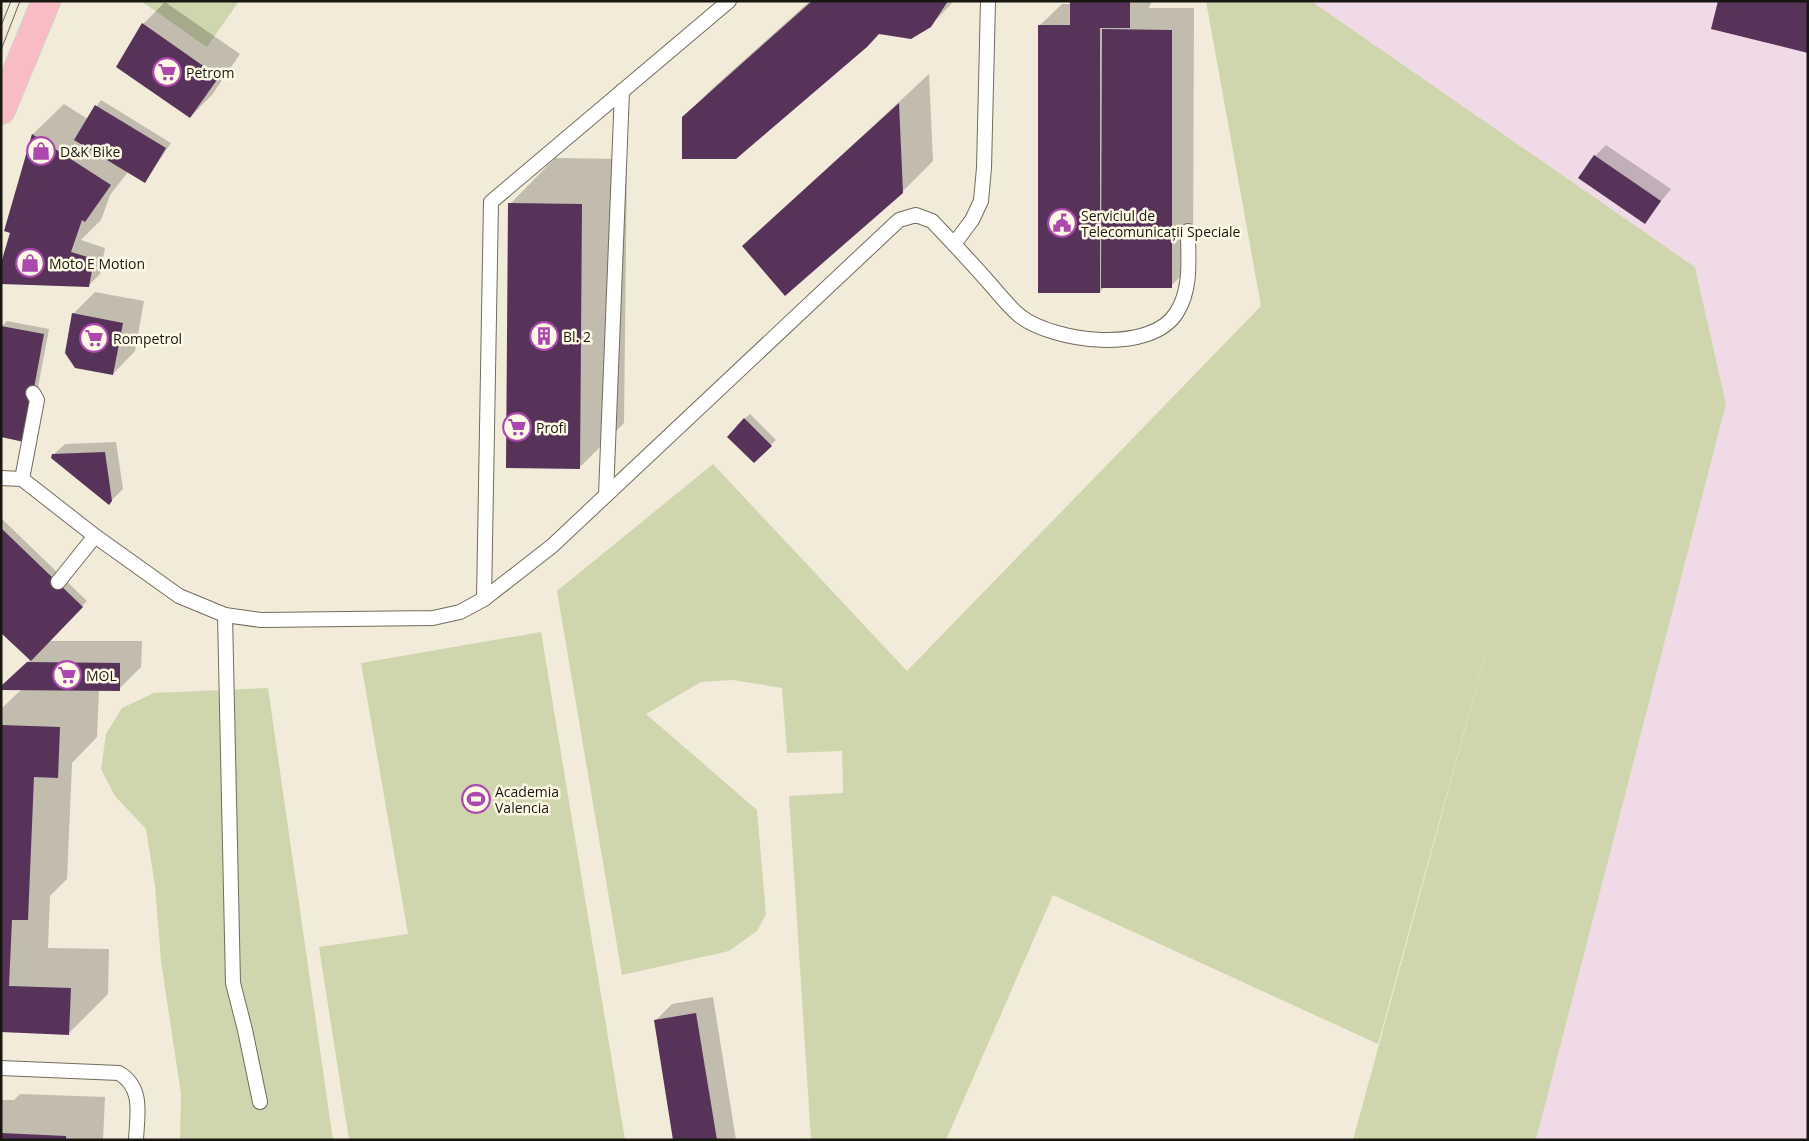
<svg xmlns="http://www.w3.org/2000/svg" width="1809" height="1141" font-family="'Open Sans',sans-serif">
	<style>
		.commercial { fill: #f0dae8 }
		.green { fill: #cfd6ad }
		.shadow { fill: #0003 }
		.building { fill: #573359 }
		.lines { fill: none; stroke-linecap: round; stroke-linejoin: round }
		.service-casing { stroke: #716c5c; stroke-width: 16 }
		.primary-casing { stroke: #d1d1cf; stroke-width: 30 }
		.service { stroke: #fff; stroke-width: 14 }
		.primary { stroke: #f7bcc4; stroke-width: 28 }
		.tram { stroke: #676459; stroke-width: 1 }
		.labels { text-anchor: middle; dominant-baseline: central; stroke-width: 5; stroke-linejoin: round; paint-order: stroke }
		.poi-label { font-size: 14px; fill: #191711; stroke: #fff9e6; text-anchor: start }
	</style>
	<rect width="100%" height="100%" fill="#f2ebd9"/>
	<polygon class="commercial" points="1311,1 1808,1 1808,1140 1536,1140 1726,404 1695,267"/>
	<g class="green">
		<polygon points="141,1 239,1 207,47"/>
		<polygon points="1206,1 1311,1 1695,267 1726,404 1536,1140 1353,1140 1503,590 1378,1044 1053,895 946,1140 811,1140 789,796 843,793 842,751 787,753 782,688 733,680 701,682 646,714 757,810 766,914 757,931 729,951 622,975 557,591 713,464 907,671 1261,306"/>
		<polygon points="541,632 625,1140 349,1140 319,947 408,934 361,663"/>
		<polygon points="268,688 333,1140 180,1140 181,1094 161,961 155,886 146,829 115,796 101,769 106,734 122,708 154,693"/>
	</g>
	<g class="shadow">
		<polygon points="810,1 954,1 930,26 880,33 683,118 714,87"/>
		<polygon points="1071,1 1152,1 1149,8 1194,8 1193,264 1171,286 1105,286 1100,292 1039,26 1062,4 1071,4"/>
		<polygon points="165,2 240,54 212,95 190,117 143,24"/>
		<polygon points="929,74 933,161 902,192 744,246"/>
		<polygon points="101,100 171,143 145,182 128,172 110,195 101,220 81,240 105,248 100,274 89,285 6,230 33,134 64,104 88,119"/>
		<polygon points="1606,145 1671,189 1644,222 1595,156"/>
		<polygon points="555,158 627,159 624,423 579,468 510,204"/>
		<polygon points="95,292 144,301 135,351 113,374 73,314"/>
		<polygon points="7,321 49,329 29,435 2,326"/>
		<polygon points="750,414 776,440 754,461 744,419"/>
		<polygon points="116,442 123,489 109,503 53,455 65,444"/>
		<polygon points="1,518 87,601 48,641 142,641 141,667 119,689 99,689 97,737 72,763 67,879 50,896 48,948 109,949 108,994 68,1034 1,1031 1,709 22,689 21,668 31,659 1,581"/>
		<polygon points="713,997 736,1140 674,1140 655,1021 672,1004"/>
		<polygon points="20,1094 105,1097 103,1140 1,1140 1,1100 14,1100"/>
	</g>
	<g class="building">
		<polygon points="812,1 948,1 931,27 911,39 879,34 867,47 736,159 682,159 682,117"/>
		<polygon points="1070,1 1130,1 1130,28 1100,28 1100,293 1038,293 1038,25 1070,25"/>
		<polygon points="1718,1 1808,1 1808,53 1711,29"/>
		<polygon points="142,23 219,77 190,118 116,67"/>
		<polygon points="1102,29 1172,30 1172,288 1101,288"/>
		<polygon points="899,103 903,193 785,296 742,246"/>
		<polygon points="95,105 166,148 145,183 74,140"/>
		<polygon points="32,134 111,185 85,222 82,220 71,252 94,259 89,287 1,284 1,263 10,233 4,231"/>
		<polygon points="1594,155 1661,201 1645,224 1578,178"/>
		<polygon points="508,203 582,204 580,469 506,468"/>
		<polygon points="72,313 123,323 113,375 75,368 65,353"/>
		<polygon points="1,326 44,334 24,442 1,437"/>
		<polygon points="744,418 772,446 754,463 727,437"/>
		<polygon points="105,452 112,501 109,505 51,458 52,454"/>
		<polygon points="1,528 83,607 31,661 1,633"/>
		<polygon points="27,662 120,663 120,691 1,690 1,686"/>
		<polygon points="1,725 60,727 58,778 34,777 28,920 12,920 9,986 71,988 69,1035 1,1032"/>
		<polygon points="696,1013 717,1140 673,1140 654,1020"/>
		<polygon points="1,1133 66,1136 66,1140 1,1140"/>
	</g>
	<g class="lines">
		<defs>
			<g id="service">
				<polyline points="954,244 972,220 981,201 984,168 988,1"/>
				<path d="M 1,478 L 22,479 L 95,536 L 179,596 L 225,615 L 261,620 L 433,618 L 460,612 L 484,599 L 552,546 L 899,220 L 916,215 L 932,221 C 952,242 972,263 991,285 C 1000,295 1009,307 1020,316 C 1054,342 1151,355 1177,312 C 1192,288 1188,258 1188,231"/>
				<polyline points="22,479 37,400 33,393"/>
				<polyline points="606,495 622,91"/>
				<polyline points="58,582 95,536"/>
				<polyline points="484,599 491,202 729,1"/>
				<polyline points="225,615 233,983 245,1030 260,1102"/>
				<path d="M 1,1068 L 119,1073 C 144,1088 137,1115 136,1140"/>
			</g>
			<polyline id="primary" points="1,110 46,1"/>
		</defs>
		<use href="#service" class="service-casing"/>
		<use href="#primary" class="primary-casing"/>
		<use href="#service" class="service"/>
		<use href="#primary" class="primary"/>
		<g class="tram">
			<polyline points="1,26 11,1"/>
			<polyline points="1,50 20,1"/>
		</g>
	</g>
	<defs>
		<symbol id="supermarket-ring" viewBox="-11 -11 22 22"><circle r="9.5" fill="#fff9e6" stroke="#ac48ad" stroke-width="1.5"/><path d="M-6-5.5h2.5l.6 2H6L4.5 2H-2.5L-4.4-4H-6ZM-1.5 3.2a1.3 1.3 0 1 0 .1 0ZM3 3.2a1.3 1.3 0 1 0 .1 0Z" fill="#ac48ad"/></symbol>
		<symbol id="shop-ring" viewBox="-11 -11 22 22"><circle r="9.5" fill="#fff9e6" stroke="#ac48ad" stroke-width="1.5"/><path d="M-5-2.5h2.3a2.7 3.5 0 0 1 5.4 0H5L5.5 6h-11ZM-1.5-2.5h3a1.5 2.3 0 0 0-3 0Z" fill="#ac48ad"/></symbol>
		<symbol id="civic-ring" viewBox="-11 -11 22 22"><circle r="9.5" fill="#fff9e6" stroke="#ac48ad" stroke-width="1.5"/><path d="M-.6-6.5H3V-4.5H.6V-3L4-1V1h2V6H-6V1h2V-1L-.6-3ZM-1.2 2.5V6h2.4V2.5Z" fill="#ac48ad"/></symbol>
		<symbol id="building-ring" viewBox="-11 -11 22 22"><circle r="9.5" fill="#fff9e6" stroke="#ac48ad" stroke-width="1.5"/><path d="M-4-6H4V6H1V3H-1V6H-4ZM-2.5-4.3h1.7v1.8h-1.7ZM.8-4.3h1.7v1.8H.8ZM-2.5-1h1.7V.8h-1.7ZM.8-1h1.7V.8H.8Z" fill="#ac48ad"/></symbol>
		<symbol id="stadium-ring" viewBox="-11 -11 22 22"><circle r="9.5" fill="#fff9e6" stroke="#ac48ad" stroke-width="1.5"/><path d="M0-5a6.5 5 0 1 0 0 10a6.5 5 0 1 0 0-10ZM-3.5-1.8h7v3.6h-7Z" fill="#ac48ad"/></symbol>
	</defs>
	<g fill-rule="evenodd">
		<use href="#supermarket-ring" x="151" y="56" width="32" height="32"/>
		<use href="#shop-ring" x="25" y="135" width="32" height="32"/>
		<use href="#civic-ring" x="1046" y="207" width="32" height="32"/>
		<use href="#shop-ring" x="14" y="247" width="32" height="32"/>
		<use href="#building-ring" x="528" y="320" width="32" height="32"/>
		<use href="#supermarket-ring" x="78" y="322" width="32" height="32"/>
		<use href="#supermarket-ring" x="501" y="411" width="32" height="32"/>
		<use href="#supermarket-ring" x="51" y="659" width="32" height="32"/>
		<use href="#stadium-ring" x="460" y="783" width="32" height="32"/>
	</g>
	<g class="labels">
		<g class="poi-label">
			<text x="186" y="72">Petrom</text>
			<text x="60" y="151">D&amp;K Bike</text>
			<text x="1081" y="215">Serviciul de<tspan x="1081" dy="16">Telecomunicații Speciale</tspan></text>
			<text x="49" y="263">Moto E Motion</text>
			<text x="563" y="336">Bl. 2</text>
			<text x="113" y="338">Rompetrol</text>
			<text x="536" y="427">Profi</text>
			<text x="86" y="675">MOL</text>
			<text x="495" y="791">Academia<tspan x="495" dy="16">Valencia</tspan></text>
		</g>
	</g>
	<rect width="1809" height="1141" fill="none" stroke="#191711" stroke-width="5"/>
</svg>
